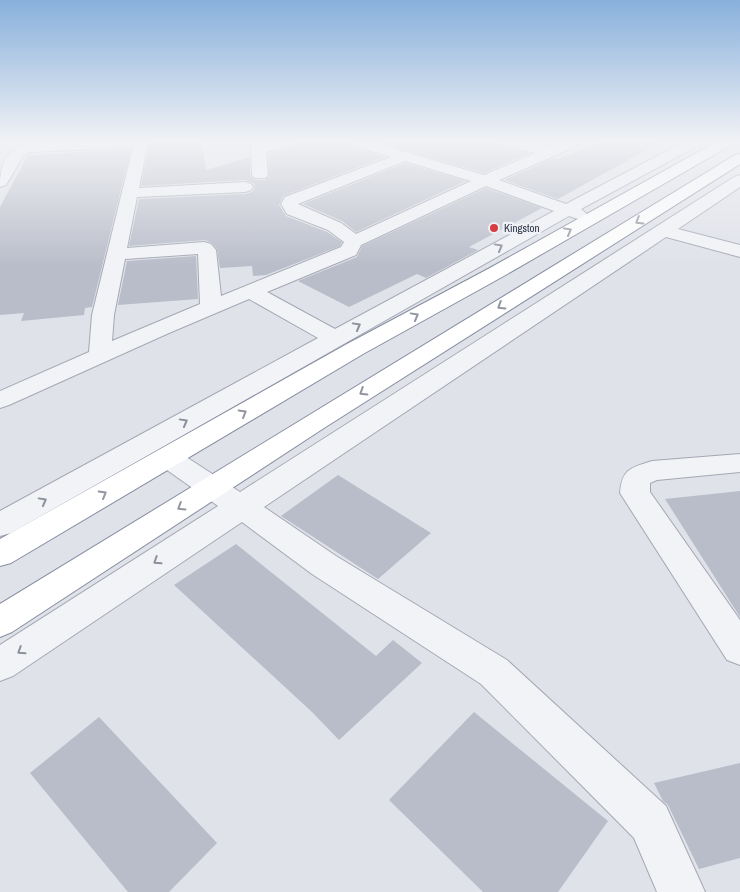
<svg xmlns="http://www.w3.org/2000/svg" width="740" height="892" font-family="'Archivo Narrow',sans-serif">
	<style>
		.building { fill: #b9bdc9 }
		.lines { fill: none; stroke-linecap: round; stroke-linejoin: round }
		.minor-casing { stroke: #a4a8b3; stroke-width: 2 }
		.highway-casing { stroke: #868da1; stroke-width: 2 }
		.minor { fill: #f2f3f7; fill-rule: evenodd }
		.highway { fill: #fff; fill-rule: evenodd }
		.oneway { stroke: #9396a0 }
		.oneway2 { stroke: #8c909c }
		.poi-dot { fill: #d63d43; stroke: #eff1f7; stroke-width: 2 }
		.labels { text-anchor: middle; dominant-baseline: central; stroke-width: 4.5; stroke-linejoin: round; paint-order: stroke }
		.far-poi-label { font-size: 11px; fill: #272e41; stroke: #eff1f7; text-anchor: start }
	</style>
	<rect width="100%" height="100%" fill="#dfe2e9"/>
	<g class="building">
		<polygon points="150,142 202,142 206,170 250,157 250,175 255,180 265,180 269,176 268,153 291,147 294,142 348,142 351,147 385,157 283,196 279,205 286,216 327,232 342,242 340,246 266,275 253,276 252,266 220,268 217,249 212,243 205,240 129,246 139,199 245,194 252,192 255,188 253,183 245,180 141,186"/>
		<polygon points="377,142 493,142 500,144 503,147 530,153 484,173"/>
		<polygon points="599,142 661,142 558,199 504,180 554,158 558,159"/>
		<polygon points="131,149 92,307 85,308 84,315 21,321 24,313 0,315 0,207 28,155"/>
		<polygon points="405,163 466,181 356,232 342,221 303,204"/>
		<polygon points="486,188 542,208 469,247 478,250 426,278 417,274 349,307 298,281 357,257 362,246"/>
		<polygon points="196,256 198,299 118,305 127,261"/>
		<polygon points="338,475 431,533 378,579 281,516"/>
		<polygon points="740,491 740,617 665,499"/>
		<polygon points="236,544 376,656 393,640 422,663 339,740 312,712 174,585"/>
		<polygon points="474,712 608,821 558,892 483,892 389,800"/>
		<polygon points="99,717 217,843 169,892 128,892 30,773"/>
		<polygon points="740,763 740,858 699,869 668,805 663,801 654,783"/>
	</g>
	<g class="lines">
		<defs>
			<g id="minor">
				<path d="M 64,142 L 148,142 L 139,188 L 245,182 L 251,184 L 253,187 L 251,190 L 245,192 L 137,197 L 127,248 L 204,242 L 211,244 L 216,250 L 221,296 L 341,247 L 344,242 L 328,230 L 287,214 L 281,204 L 285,197 L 391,157 L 352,145 L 350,142 L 371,142 L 484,175 L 536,153 L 503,145 L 501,142 L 525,142 L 549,147 L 562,142 L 581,142 L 579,145 L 499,180 L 566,204 L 684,142 L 701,142 L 699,145 L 581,209 L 587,214 L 584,218 L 578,219 L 569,216 L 11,533 L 0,536 L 0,511 L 318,338 L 249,299 L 169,333 L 9,405 L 0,408 L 0,391 L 89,352 L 92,315 L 133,147 L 30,152 L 24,155 L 6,185 L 0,187 C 0,140 27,144 64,142 ZM 405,161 L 471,181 L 356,234 L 341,223 L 298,204 ZM 486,186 L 554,211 L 335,329 L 267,292 L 356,255 L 361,245 ZM 198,254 L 200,304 L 112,341 L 114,315 L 125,259 Z"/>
				<polygon points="251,142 265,142 265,144 292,142 290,145 266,152 268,175 265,178 255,178 252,175"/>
				<polygon points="740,175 740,187 678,229 740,245 740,257 666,237 264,507 336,556 507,660 666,806 705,892 657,892 634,838 481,684 312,574 242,522 13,676 0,681 0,645 218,506 157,463 153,457 157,451 167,448 177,451 240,492 734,177"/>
				<path d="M 740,454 L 740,472 L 657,480 L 650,483 L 650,492 L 740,620 L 740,665 L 727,660 L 620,493 C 622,469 630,468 652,461 Z"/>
			</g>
			<g id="highway">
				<polygon points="716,142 733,142 731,145 502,277 363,354 11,563 0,566 0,539 347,344 488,269"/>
				<polygon points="740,154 740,164 324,428 12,632 0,637 0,604 735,155"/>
			</g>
		</defs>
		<use href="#minor" class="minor-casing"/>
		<use href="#highway" class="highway-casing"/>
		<use href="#minor" class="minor"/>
		<use href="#highway" class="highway"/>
	</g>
	<defs><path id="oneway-chevron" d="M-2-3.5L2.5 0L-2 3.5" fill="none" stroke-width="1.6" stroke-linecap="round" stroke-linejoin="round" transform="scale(1.25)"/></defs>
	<g class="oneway">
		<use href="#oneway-chevron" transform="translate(639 221) rotate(148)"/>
		<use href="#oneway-chevron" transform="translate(568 231) rotate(-29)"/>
		<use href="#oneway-chevron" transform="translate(501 306) rotate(148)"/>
		<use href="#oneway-chevron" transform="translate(415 316) rotate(-29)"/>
		<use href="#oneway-chevron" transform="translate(363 392) rotate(148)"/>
		<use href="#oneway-chevron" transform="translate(243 413) rotate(-30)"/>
		<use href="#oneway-chevron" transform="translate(103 494) rotate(-30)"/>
		<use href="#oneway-chevron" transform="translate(181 507) rotate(148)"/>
	</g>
	<g class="oneway2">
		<use href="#oneway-chevron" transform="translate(499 247) rotate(-29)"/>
		<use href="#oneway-chevron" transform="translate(357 326) rotate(-29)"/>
		<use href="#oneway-chevron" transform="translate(184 422) rotate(-29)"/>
		<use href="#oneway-chevron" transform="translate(43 501) rotate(-29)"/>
		<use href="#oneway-chevron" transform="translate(157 561) rotate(147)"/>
		<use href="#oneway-chevron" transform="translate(21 651) rotate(147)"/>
	</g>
	<linearGradient id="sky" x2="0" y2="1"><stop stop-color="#88b0dc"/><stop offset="0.53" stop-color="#f1f2f5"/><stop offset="1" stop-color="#f1f2f5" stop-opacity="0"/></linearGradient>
	<rect width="740" height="267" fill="url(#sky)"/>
	<circle class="poi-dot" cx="494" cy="228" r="5"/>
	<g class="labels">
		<g class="far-poi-label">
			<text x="504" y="228">Kingston</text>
		</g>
	</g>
</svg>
